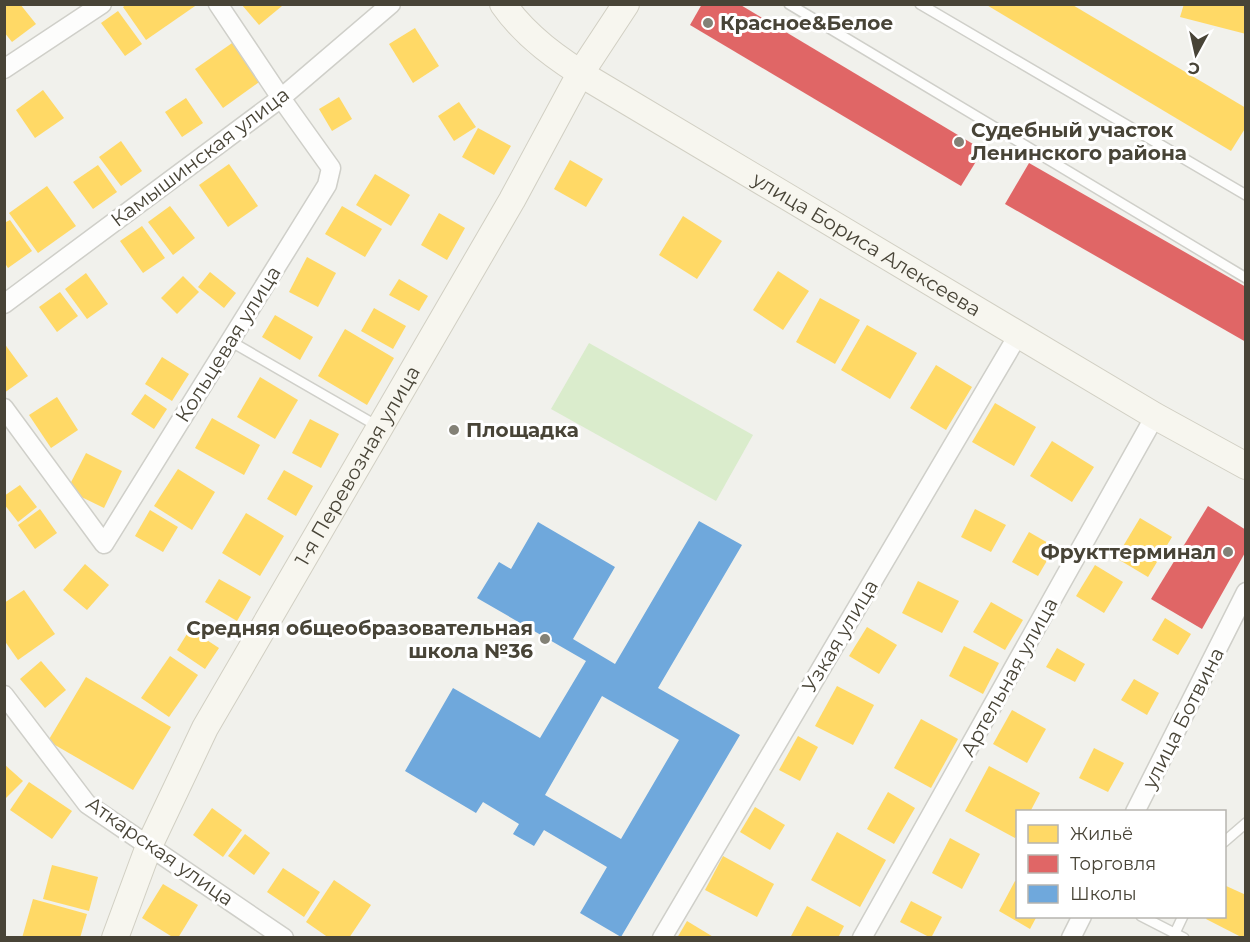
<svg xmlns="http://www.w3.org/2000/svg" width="1250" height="942" font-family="Montserrat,sans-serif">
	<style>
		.grass { fill: #daeccc }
		.homes { fill: #ffd966 }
		.shops { fill: #e06666 }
		.schools { fill: #6fa8dc; fill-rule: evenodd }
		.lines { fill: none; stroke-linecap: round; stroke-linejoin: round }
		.service-casing { stroke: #cfcfc9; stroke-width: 12 }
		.minor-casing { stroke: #cfcfc9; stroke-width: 21 }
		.secondary-casing { stroke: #d1cfc3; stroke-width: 28 }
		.service { stroke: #fdfdfc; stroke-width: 9 }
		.minor { stroke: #fdfdfc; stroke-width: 18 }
		.secondary { stroke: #f7f6ef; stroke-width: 26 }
		.poi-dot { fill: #838176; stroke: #fff; stroke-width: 2 }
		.labels { text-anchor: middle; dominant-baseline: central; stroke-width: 6; stroke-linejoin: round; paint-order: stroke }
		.poi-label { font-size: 20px; font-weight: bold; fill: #484437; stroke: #fff; text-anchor: start }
		.street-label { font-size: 20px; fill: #484437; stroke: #fff }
	</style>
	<rect width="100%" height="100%" fill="#f1f1ec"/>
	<polygon class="grass" points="589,343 753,435 716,501 551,409"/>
	<g class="homes">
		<polygon points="9,4 20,4 36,24 12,42 4,32 4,8"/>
		<polygon points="127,4 198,4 146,40 123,7"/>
		<polygon points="985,4 1071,4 1246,108 1246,127 1231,151"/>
		<polygon points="1184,4 1246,4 1246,34 1180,17"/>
		<polygon points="242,5 281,5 282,6 259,25"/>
		<polygon points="118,11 142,44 125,56 101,23"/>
		<polygon points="415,28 439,66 413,83 389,44"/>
		<polygon points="235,41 262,80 223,108 195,69"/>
		<polygon points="43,90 64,118 35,138 16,110"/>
		<polygon points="339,97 352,119 332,131 319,109"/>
		<polygon points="186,98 203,123 182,137 165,112"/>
		<polygon points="459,102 476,127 454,141 438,116"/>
		<polygon points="478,128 511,146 494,175 462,157"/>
		<polygon points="121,141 142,171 121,186 99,157"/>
		<polygon points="570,160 603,179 586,207 554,189"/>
		<polygon points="229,164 258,206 228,227 199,185"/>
		<polygon points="98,165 117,192 93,209 73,182"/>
		<polygon points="375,174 410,195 391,226 356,205"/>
		<polygon points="47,186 76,226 38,253 9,213"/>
		<polygon points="170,206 195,238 173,255 148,222"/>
		<polygon points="342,206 382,229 365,257 325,234"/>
		<polygon points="439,213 465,228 447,260 421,245"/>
		<polygon points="683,216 722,241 697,279 659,255"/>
		<polygon points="10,220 32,251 8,268 4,262 4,223"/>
		<polygon points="142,226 165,258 143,273 120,241"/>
		<polygon points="307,257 336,273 318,307 289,292"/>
		<polygon points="778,271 809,291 783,330 753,310"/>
		<polygon points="210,272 236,293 224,308 198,287"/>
		<polygon points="86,273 108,304 87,319 65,289"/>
		<polygon points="183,276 199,292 177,314 161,298"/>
		<polygon points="399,279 428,296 419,311 389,295"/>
		<polygon points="60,292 78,316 57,332 39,307"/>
		<polygon points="820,298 860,320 835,364 796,342"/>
		<polygon points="374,308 406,326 393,349 361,331"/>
		<polygon points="275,315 313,337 300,360 262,337"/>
		<polygon points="867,325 917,353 890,399 841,370"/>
		<polygon points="345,329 394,358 367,405 318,376"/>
		<polygon points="4,343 28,376 4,393"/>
		<polygon points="162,357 189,374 172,401 145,384"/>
		<polygon points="936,365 972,387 946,430 910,408"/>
		<polygon points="260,377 298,400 275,439 237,417"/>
		<polygon points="145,394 167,409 154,429 131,414"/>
		<polygon points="57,397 78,430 51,448 29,415"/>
		<polygon points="995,403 1036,427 1014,466 972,442"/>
		<polygon points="212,418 260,445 244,475 195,448"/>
		<polygon points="310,419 339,434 321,468 292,453"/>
		<polygon points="1052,441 1094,467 1072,502 1030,476"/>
		<polygon points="86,453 122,471 104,508 67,490"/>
		<polygon points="178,469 215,492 192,530 154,506"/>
		<polygon points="284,470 313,486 296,516 267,499"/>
		<polygon points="20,485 37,507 18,522 4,504 4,496"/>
		<polygon points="40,509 57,533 35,549 18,525"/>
		<polygon points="975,509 1006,525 991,552 961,537"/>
		<polygon points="150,510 178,527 163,552 135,536"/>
		<polygon points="246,513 284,536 260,576 222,553"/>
		<polygon points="1140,518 1172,537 1148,577 1116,558"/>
		<polygon points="1029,532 1055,547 1038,576 1012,562"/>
		<polygon points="85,564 109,585 87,610 63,590"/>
		<polygon points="1095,565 1123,582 1104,613 1076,596"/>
		<polygon points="219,579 251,597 237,621 205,602"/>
		<polygon points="918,581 959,601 942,633 902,613"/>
		<polygon points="24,590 55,634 18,660 4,640 4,603"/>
		<polygon points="991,602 1023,620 1005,650 973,632"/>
		<polygon points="1165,618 1191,634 1178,655 1152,640"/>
		<polygon points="867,627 897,645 879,674 849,656"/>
		<polygon points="190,629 219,648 205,669 177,650"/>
		<polygon points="964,646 999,663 983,694 949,676"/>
		<polygon points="1057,648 1085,664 1075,682 1046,667"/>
		<polygon points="170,656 198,675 169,717 141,698"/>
		<polygon points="41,661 66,690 45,708 20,679"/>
		<polygon points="86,677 171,727 133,790 48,741"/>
		<polygon points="1134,679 1159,693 1147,715 1121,700"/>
		<polygon points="837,686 874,705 853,745 815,726"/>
		<polygon points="1012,710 1046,729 1027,763 993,744"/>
		<polygon points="921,719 958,739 931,788 894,768"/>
		<polygon points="798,736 818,747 800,781 779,770"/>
		<polygon points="1094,748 1124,763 1108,792 1079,778"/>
		<polygon points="4,764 23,781 4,800"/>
		<polygon points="989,766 1040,793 1030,812 1018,812 1018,834 1015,838 965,811"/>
		<polygon points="29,782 72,811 52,839 10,810"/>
		<polygon points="888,792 915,808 894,844 867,829"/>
		<polygon points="755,807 785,825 770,850 740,832"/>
		<polygon points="212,808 242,830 223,857 193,835"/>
		<polygon points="837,832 886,860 860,907 811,880"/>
		<polygon points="245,834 270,853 254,875 228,856"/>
		<polygon points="950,838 980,854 962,889 932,873"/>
		<polygon points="723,856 774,884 757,917 705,890"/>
		<polygon points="52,865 98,877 89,911 43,899"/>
		<polygon points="283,868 320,892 304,917 267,892"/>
		<polygon points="334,880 371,905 349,938 329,938 306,922"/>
		<polygon points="1015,881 1018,882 1018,916 1037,916 1030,929 999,911"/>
		<polygon points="163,884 198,905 178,938 174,938 142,918"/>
		<polygon points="1224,885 1246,895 1246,938 1243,938 1206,919 1208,916 1224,916"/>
		<polygon points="33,899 87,914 80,938 22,938"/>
		<polygon points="911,901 942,917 931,938 900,922"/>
		<polygon points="807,906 844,926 838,938 790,938"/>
		<polygon points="687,921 715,938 677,938"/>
	</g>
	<g class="shops">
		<polygon points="702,4 739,4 983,150 961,186 690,25"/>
		<polygon points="1029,163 1246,287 1246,342 1005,204"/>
		<polygon points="1208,506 1246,530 1246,551 1202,629 1151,599"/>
	</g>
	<path class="schools" d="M 699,521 L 742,545 L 658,688 L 740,735 L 621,937 L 580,913 L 607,867 L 544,830 L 534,846 L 513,834 L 519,824 L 483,802 L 476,813 L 405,771 L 453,688 L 540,738 L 586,661 L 477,598 L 499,562 L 511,569 L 538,522 L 615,567 L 573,639 L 615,664 ZM 602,696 L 679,740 L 621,839 L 545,795 Z"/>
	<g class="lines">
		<defs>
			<g id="service">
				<polyline points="789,4 1246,278"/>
				<polyline points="920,4 1246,195"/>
				<polyline points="230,341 379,427"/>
				<polyline points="1224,842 1246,823"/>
				<polyline points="1141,916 1184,938"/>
				<polyline points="1175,933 1183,916"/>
			</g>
			<g id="minor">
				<polyline points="4,69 102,4"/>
				<polyline points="4,304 281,98 391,4"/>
				<polyline points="4,408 104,544 327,185 331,168 281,98 218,4"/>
				<polyline points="4,695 87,804 284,938"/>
				<polyline points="1135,812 1246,592"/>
				<polyline points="662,938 1018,335"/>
				<polyline points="862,938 1155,416"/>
				<polyline points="1071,938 1082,916"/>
			</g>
			<g id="secondary">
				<path id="s1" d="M 503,4 C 526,37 559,60 593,81 L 1155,416 L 1246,466"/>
				<path id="s2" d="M 115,938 L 149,846 L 205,728 L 512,200 L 580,74 L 626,4"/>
			</g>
		</defs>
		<use href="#service" class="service-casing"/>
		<use href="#minor" class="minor-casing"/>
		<use href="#secondary" class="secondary-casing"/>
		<use href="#service" class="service"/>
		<use href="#minor" class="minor"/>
		<use href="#secondary" class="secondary"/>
	</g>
	<g class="poi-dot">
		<circle cx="708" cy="23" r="6"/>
		<circle cx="959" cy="142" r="6"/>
		<circle cx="454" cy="430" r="6"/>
		<circle cx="1228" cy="552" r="6"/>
		<circle cx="545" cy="639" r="6"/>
	</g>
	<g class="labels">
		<g class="poi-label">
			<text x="720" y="23">Красное&amp;Белое</text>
			<text x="971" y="130">Судебный участок<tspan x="971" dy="23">Ленинского района</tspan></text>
			<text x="466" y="430">Площадка</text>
			<text x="1216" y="552" text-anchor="end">Фрукттерминал</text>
			<text x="533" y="628" text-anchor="end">Средняя общеобразовательная<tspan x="533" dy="23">школа №36</tspan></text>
		</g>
		<g class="street-label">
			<text transform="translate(200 157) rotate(-37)">Камышинская улица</text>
			<text stroke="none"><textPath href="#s1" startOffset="438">улица Бориса Алексеева</textPath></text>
			<text transform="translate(228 344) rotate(-58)">Кольцевая улица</text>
			<text stroke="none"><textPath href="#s2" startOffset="532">1-я Перевозная улица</textPath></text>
			<text transform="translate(840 636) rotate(-59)">Узкая улица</text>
			<text transform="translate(1009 677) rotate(-61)">Артельная улица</text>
			<text transform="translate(1183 718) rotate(-63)">улица Ботвина</text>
			<text transform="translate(160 851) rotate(35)">Аткарская улица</text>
		</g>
	</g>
	<rect width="1250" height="942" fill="none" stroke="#484437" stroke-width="12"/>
	<rect x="1016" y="810" width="210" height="108" fill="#ffffff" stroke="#b6b4af" stroke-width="1.5"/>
	<rect x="1028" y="825" width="30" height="18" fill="#ffd966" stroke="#b6b4af" stroke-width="1.5"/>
	<text x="1070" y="840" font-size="18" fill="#484437">Жильё</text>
	<rect x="1028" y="855" width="30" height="18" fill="#e06666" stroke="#b6b4af" stroke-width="1.5"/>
	<text x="1070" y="870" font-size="18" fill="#484437">Торговля</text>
	<rect x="1028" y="885" width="30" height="18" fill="#6fa8dc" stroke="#b6b4af" stroke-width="1.5"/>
	<text x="1070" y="900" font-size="18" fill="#484437">Школы</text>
	<g transform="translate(1196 54) rotate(188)" stroke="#ffffff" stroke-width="4.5" paint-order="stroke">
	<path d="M0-4.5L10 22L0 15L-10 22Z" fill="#484437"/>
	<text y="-9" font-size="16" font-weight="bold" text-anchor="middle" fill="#484437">С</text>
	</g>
</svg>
